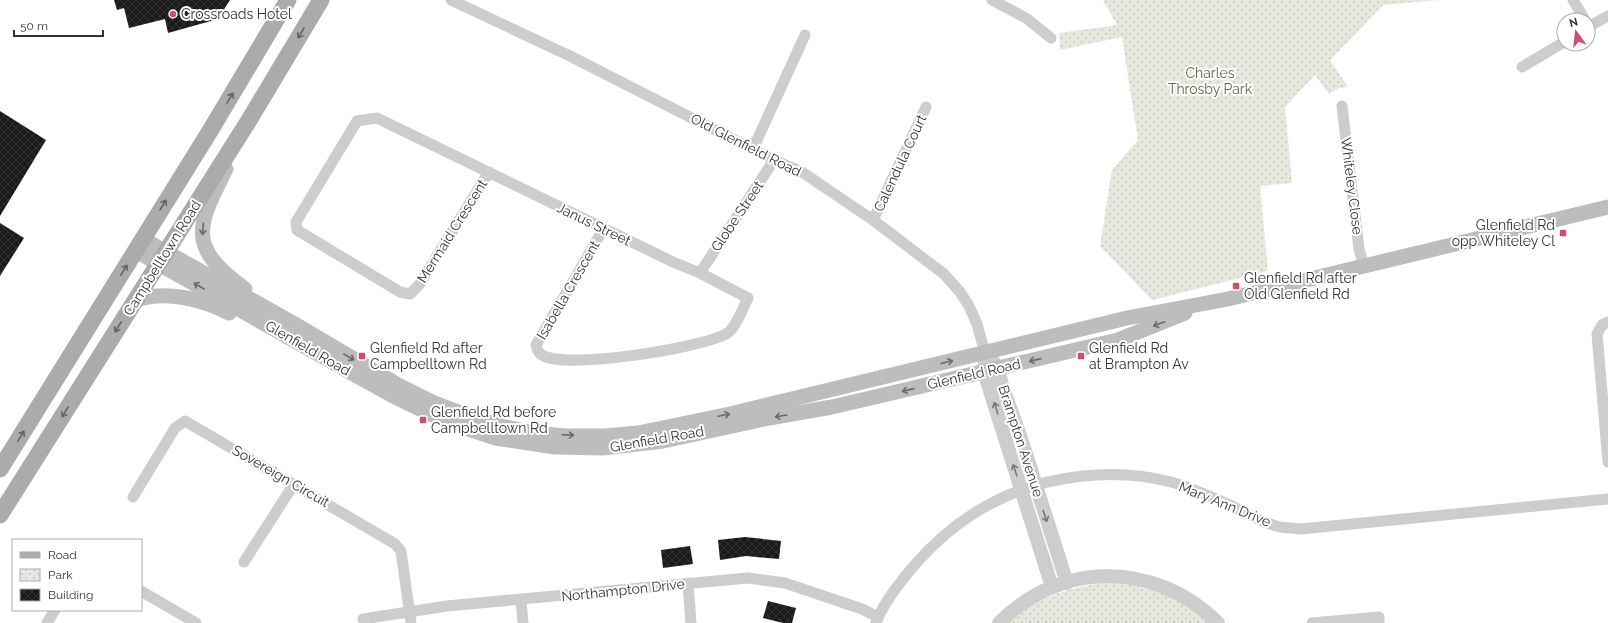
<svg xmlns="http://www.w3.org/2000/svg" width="1608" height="623" font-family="Raleway,sans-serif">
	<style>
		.park { fill: url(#park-dots) }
		.building { fill: url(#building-cross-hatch) }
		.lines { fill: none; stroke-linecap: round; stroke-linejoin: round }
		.minor { stroke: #cdcdcd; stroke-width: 11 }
		.tertiary { stroke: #cdcdcd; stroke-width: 14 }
		.secondary { stroke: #bdbdbd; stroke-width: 15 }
		.primary { stroke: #ababab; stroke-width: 17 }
		.oneway { stroke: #636363 }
		.oneway2 { stroke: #6a6a6a }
		.oneway3 { stroke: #787878 }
		.poi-dot { fill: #d24d6b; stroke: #fff; stroke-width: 1.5 }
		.labels { text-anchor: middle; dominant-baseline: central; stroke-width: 4; stroke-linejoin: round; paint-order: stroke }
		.poi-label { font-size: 14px; fill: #333; stroke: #fff; text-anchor: start }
		.park-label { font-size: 14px; fill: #5c6a45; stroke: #fff }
		.street-label { font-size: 14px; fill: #333; stroke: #fff }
	</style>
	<defs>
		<pattern id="park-dots" width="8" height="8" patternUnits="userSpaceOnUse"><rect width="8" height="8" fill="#e4e8dd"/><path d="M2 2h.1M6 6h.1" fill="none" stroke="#c4c7be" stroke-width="1.8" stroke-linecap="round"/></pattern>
		<pattern id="building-cross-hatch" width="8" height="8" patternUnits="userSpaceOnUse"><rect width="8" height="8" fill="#1a1a1a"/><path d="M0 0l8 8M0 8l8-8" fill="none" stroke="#333"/></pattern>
	</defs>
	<rect width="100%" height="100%" fill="#fff"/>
	<g class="park">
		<polygon points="1103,0 1439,0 1383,5 1330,60 1348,87 1339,88 1329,94 1315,75 1285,107 1292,183 1260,186 1268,271 1152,300 1100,246 1112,170 1138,140 1122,37 1060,50 1059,33 1117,25"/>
		<path d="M 1102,583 L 1130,583 L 1181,600 L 1209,623 L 1006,623 C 1034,599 1066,588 1102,583 Z"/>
	</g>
	<g class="building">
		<polygon points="114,0 230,0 218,19 168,33 165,19 129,28 124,8 117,10"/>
		<polygon points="0,111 46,140 0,216"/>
		<polygon points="0,223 24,238 0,276"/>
		<polygon points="745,537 781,541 779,559 746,556 720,560 718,540"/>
		<polygon points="690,546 693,564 663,568 661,550"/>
		<polygon points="768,601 796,608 792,623 783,623 763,618"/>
	</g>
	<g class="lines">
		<g class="minor">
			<polyline points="451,0 570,56 774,160 802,172 873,220 944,274 960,292 969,306 977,324 985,353"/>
			<polyline points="992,0 1026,18 1051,38"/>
			<polyline points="1573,0 1585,20"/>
			<polyline points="1588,27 1608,16"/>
			<polyline points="1522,67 1564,42"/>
			<polyline points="1342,106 1359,249 1364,266"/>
			<polyline points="753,149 805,35"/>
			<path d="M 489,172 L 419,285 L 410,294 L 400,292 L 297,230 L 296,222 L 357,121 L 377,118 L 673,262 L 700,273 L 748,298 C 743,307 736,329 726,334 C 700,348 566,370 542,355 C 538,353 537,350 536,345 L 604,228"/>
			<polyline points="873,220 926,107"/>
			<polyline points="700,273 774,160"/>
			<polyline points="1608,322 1602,325 1597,334 1608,462"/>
			<polyline points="133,497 175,428 185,421 395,544 401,551 411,623"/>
			<polyline points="244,562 294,484"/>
			<polyline points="688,583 691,623"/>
			<polyline points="141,591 196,623"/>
			<polyline points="521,600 523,623"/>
			<polyline points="363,619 447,606 748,578 785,583 862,609 878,617"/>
			<polyline points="47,623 55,610"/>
			<path d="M 876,623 C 884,602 898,585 912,568 C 935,541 962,518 994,502 C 1046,475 1114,467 1171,482 C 1192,488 1212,497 1232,506 C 1247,514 1263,523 1280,527 C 1286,528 1294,528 1301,529 L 1608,499"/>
			<polyline points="1312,623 1379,617 1379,623"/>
		</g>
		<g class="tertiary">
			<polyline points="985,353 997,366 1003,388 1021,438 1067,583"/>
			<polyline points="985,360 984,372 1052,587"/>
			<path d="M 999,623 C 1061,560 1156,561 1218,623"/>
		</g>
		<g class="secondary">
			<path d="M 226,169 C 197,227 186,246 245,289"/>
			<polyline points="143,239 293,323 398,385 432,402 468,416 501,426 533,433 565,436 605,436 638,433 730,414 1127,318 1228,299 1608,207"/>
			<polyline points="136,251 355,375 395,397 447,422 495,438 555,447 603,448 663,441 769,418 832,407 1118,340 1185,313"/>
			<path d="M 136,300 C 166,290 202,299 229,313"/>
		</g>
		<g class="primary">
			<polyline points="0,469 210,131 288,0"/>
			<polyline points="0,515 251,117 321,0"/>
		</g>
	</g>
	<defs><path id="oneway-shaft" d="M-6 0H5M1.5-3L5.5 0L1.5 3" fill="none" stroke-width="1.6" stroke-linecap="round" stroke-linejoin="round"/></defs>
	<g class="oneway">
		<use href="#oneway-shaft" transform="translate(301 33) rotate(121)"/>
		<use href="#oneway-shaft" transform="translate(230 98) rotate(-59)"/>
		<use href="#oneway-shaft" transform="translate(163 205) rotate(-59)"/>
		<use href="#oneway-shaft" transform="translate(124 270) rotate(-58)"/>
		<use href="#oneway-shaft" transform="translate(118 327) rotate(122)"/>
		<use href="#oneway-shaft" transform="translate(65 412) rotate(122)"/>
		<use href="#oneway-shaft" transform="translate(21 436) rotate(-58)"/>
	</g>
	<g class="oneway2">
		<use href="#oneway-shaft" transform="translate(203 229) rotate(94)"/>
		<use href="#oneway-shaft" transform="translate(199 286) rotate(-150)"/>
		<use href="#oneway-shaft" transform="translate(1159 324) rotate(159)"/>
		<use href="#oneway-shaft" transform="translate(349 357) rotate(30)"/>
		<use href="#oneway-shaft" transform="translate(1035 360) rotate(167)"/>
		<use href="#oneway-shaft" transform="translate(947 362) rotate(-14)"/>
		<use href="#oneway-shaft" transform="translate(908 390) rotate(167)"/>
		<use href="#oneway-shaft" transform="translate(724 415) rotate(-12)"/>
		<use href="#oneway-shaft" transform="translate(781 416) rotate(171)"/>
		<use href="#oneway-shaft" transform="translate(568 435) rotate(2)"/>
	</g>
	<g class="oneway3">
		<use href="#oneway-shaft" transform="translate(996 408) rotate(-107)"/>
		<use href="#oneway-shaft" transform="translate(1015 470) rotate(-108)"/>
		<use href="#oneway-shaft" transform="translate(1045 516) rotate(72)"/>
	</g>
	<g class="poi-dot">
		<circle cx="173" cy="14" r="4"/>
		<rect x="1559" y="229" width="8" height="8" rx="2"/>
		<rect x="1232" y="282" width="8" height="8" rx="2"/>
		<rect x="358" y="352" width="8" height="8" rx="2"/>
		<rect x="1077" y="352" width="8" height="8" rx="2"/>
		<rect x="419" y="416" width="8" height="8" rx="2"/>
	</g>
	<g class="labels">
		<g class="poi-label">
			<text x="181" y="14">Crossroads Hotel</text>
			<text x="1555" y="225" text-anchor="end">Glenfield Rd<tspan x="1555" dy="16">opp Whiteley Cl</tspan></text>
			<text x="1244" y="278">Glenfield Rd after<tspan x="1244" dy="16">Old Glenfield Rd</tspan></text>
			<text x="370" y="348">Glenfield Rd after<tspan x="370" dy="16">Campbelltown Rd</tspan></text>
			<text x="1089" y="348">Glenfield Rd<tspan x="1089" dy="16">at Brampton Av</tspan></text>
			<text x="431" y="412">Glenfield Rd before<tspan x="431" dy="16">Campbelltown Rd</tspan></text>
		</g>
		<g class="park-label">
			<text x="1210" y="73">Charles<tspan x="1210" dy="16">Throsby Park</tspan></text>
		</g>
		<g class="street-label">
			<text transform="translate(746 145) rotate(27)">Old Glenfield Road</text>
			<text transform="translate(900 163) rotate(-65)">Calendula Court</text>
			<text transform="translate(1352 186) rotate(83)">Whiteley Close</text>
			<text transform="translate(737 216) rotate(-56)">Globe Street</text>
			<text transform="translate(594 224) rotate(26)">Janus Street</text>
			<text transform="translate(452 231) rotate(-58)">Mermaid Crescent</text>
			<text transform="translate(162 258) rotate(-58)">Campbelltown Road</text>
			<text transform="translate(568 290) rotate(-60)">Isabella Crescent</text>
			<text transform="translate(308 348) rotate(30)">Glenfield Road</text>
			<text transform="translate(974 374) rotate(-13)">Glenfield Road</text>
			<text transform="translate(657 439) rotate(-10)">Glenfield Road</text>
			<text transform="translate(1021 441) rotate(72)">Brampton Avenue</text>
			<text transform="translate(281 476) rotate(30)">Sovereign Circuit</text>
			<text transform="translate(1225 504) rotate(22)">Mary Ann Drive</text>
			<text transform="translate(623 590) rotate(-6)">Northampton Drive</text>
		</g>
	</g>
	<rect x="12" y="539" width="130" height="72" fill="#ffffff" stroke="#adadad"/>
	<rect x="20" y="552" width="20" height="6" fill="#ababab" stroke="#adadad"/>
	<text x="48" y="559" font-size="12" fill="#333333">Road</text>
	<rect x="20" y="569" width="20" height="12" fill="url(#park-dots)" stroke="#adadad"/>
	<text x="48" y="579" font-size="12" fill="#333333">Park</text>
	<rect x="20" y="589" width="20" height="12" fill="url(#building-cross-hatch)" stroke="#adadad"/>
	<text x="48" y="599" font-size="12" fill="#333333">Building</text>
	<g transform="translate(1576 32) rotate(345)"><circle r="19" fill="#ffffff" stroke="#adadad"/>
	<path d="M0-3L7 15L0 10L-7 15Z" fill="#d24d6b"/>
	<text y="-6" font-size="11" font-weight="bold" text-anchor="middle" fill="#333333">N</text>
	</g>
	<path d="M14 30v6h89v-6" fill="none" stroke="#333333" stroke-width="2"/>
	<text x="20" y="30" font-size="12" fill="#333333" stroke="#ffffff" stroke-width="3" paint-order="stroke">50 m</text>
</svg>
